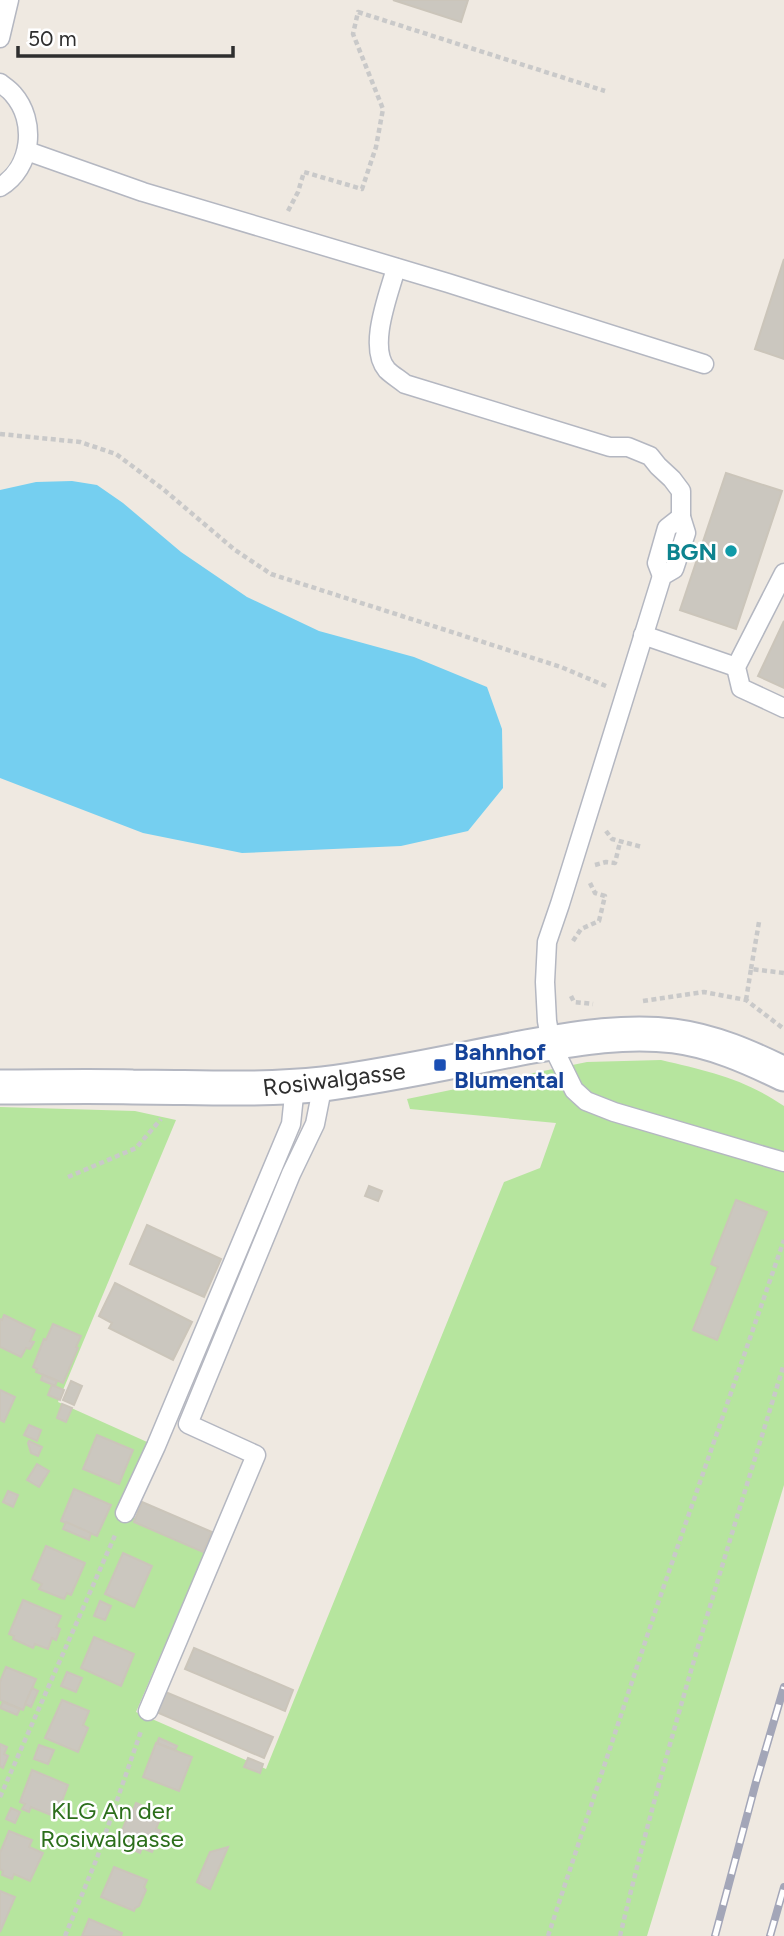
<svg xmlns="http://www.w3.org/2000/svg" width="784" height="1936" font-family="Figtree,sans-serif">
	<style>
		.green { fill: #b6e59e }
		.water { fill: #75cff0 }
		.building { fill: #cbc7bf; stroke: #cbc5ba; stroke-width: 2 }
		.lines { fill: none; stroke-linecap: round; stroke-linejoin: round }
		.service-casing { stroke: #b4b7c1; stroke-width: 21 }
		.minor-casing { stroke: #b4b7c1; stroke-width: 37 }
		.path { stroke: #c9c9c9; stroke-width: 4.5; stroke-dasharray: 5 3.5; stroke-linecap: butt }
		.service { stroke: #fff; stroke-width: 18 }
		.minor { stroke: #fff; stroke-width: 33 }
		.rail-casing { stroke: #a3a6b8; stroke-width: 8 }
		.rail { stroke: #fff; stroke-width: 5; stroke-dasharray: 16; stroke-linecap: butt }
		.culture-dot { fill: #0f9aa8; stroke: #fff; stroke-width: 2.5 }
		.transit-dot { fill: #1a4fb4; stroke: #fff; stroke-width: 2.5 }
		.labels { text-anchor: middle; dominant-baseline: central; stroke-width: 5; stroke-linejoin: round; paint-order: stroke }
		.culture-label { font-size: 24px; font-weight: bold; fill: #0d838f; stroke: #fff; text-anchor: end }
		.transit-label { font-size: 24px; font-weight: bold; fill: #164399; stroke: #fff; text-anchor: start }
		.street-label { font-size: 24px; fill: #2e2e2e; stroke: #fff }
		.park-label { font-size: 24px; fill: #2c6e1b; stroke: #fff }
	</style>
	<rect width="100%" height="100%" fill="#efe9e1"/>
	<path class="green" d="M 661,1060 C 707,1071 743,1078 784,1106 L 784,1485 L 647,1936 L 0,1936 L 0,1107 L 135,1111 L 176,1120 L 58,1402 L 156,1446 L 125,1513 L 205,1552 L 136,1712 L 266,1769 L 504,1182 L 540,1168 L 556,1123 L 410,1109 L 407,1099 L 587,1062 Z"/>
	<polygon class="water" points="72,481 97,485 123,503 181,552 247,597 319,631 414,657 487,687 502,729 503,788 468,831 401,846 242,853 143,833 0,778 0,490 36,482"/>
	<g class="building">
		<polygon points="393,0 468,0 461,22"/>
		<polygon points="784,259 784,359 755,349"/>
		<polygon points="726,473 782,491 736,629 680,610"/>
		<polygon points="784,621 784,688 758,676"/>
		<polygon points="369,1186 382,1191 378,1201 365,1196"/>
		<polygon points="736,1200 767,1212 717,1340 693,1330 718,1267 711,1264"/>
		<polygon points="147,1225 221,1259 204,1297 130,1264"/>
		<polygon points="115,1283 192,1322 173,1360 109,1328 112,1323 99,1316"/>
		<polygon points="4,1315 35,1330 30,1341 34,1342 30,1349 26,1348 21,1357 0,1347 0,1319 2,1320"/>
		<polygon points="53,1324 81,1336 76,1347 78,1348 63,1383 36,1372 37,1369 33,1367 44,1339 46,1340"/>
		<polygon points="43,1375 57,1381 55,1386 41,1380"/>
		<polygon points="71,1381 82,1386 74,1405 63,1400"/>
		<polygon points="52,1385 64,1390 60,1400 48,1395"/>
		<polygon points="0,1390 15,1397 4,1422 0,1420"/>
		<polygon points="62,1404 72,1408 66,1422 57,1418"/>
		<polygon points="29,1425 41,1430 37,1441 24,1435"/>
		<polygon points="97,1435 133,1450 119,1484 83,1469"/>
		<polygon points="29,1441 42,1447 38,1456 31,1453 28,1443"/>
		<polygon points="37,1464 49,1471 39,1487 27,1480"/>
		<polygon points="74,1489 111,1505 97,1536 61,1521"/>
		<polygon points="8,1491 18,1495 13,1507 3,1502"/>
		<polygon points="142,1502 212,1532 203,1552 134,1522"/>
		<polygon points="66,1522 91,1533 89,1540 63,1529"/>
		<polygon points="46,1546 85,1563 71,1595 67,1593 64,1599 39,1589 42,1584 32,1579"/>
		<polygon points="123,1553 152,1566 134,1607 105,1594"/>
		<polygon points="23,1600 61,1616 56,1627 60,1629 56,1640 52,1638 48,1649 35,1644 33,1648 13,1639 14,1636 9,1634"/>
		<polygon points="100,1601 111,1606 105,1620 94,1616"/>
		<polygon points="94,1637 134,1654 121,1686 81,1668"/>
		<polygon points="194,1648 293,1690 285,1711 185,1669"/>
		<polygon points="6,1667 36,1679 23,1710 0,1700 0,1682"/>
		<polygon points="67,1672 82,1678 76,1692 61,1686"/>
		<polygon points="32,1688 38,1691 31,1707 25,1704"/>
		<polygon points="163,1691 273,1737 264,1758 154,1711"/>
		<polygon points="62,1700 89,1711 83,1725 88,1728 78,1752 45,1738"/>
		<polygon points="3,1702 20,1709 17,1715 0,1708"/>
		<polygon points="159,1738 177,1746 175,1750 157,1743"/>
		<polygon points="156,1743 192,1757 179,1791 143,1777"/>
		<polygon points="0,1744 7,1747 4,1754 8,1756 3,1768 0,1766"/>
		<polygon points="39,1745 54,1750 48,1764 34,1759"/>
		<polygon points="248,1758 263,1764 260,1773 244,1767"/>
		<polygon points="32,1770 68,1785 56,1817 31,1807 29,1812 22,1809 25,1804 20,1802"/>
		<polygon points="136,1803 162,1814 156,1829 161,1831 152,1852 142,1848 140,1853 124,1846 126,1843 121,1840 123,1834 121,1833 128,1816 130,1817"/>
		<polygon points="11,1808 20,1812 15,1823 6,1819"/>
		<polygon points="9,1831 32,1840 29,1847 43,1853 30,1881 14,1874 12,1879 2,1875 3,1871 0,1869 0,1853"/>
		<polygon points="228,1847 210,1889 197,1882 210,1852"/>
		<polygon points="114,1867 147,1880 144,1887 146,1890 139,1906 135,1908 134,1911 101,1897"/>
		<polygon points="0,1891 15,1897 0,1932"/>
		<polygon points="89,1919 122,1933 121,1936 82,1936"/>
	</g>
	<g class="lines">
		<defs>
			<g id="service">
				<polyline points="0,38 9,0"/>
				<path d="M 0,83 C 4,86 10,90 13,94 C 37,121 32,168 0,187"/>
				<polyline points="27,151 143,192 448,283 704,364"/>
				<path d="M 396,268 C 389,294 367,347 387,370 C 392,375 399,379 405,384 L 610,447 L 628,447 L 650,456 L 658,466 L 672,479 L 681,491 L 681,517 L 686,533 L 674,569 L 662,576 L 560,904 L 547,942 L 545,982 L 547,1021 L 551,1043 L 574,1090 L 586,1101 L 614,1112 L 784,1162"/>
				<polyline points="784,573 736,667 741,688 784,708"/>
				<polyline points="662,576 657,563 667,528 681,517"/>
				<polyline points="643,635 736,667"/>
				<polyline points="125,1513 156,1446 291,1124 295,1086"/>
				<polyline points="148,1711 256,1455 188,1424 291,1174 315,1124 323,1084"/>
			</g>
			<path id="minor" d="M 0,1087 C 44,1087 88,1086 133,1087 C 196,1087 260,1091 323,1084 C 394,1075 462,1059 532,1046 C 579,1038 627,1030 674,1036 C 713,1041 749,1057 784,1074"/>
		</defs>
		<use href="#service" class="service-casing"/>
		<use href="#minor" class="minor-casing"/>
		<g class="path">
			<polyline points="288,211 298,192 304,172 362,189 376,147 383,109 353,34 358,12 605,91"/>
			<polyline points="0,434 80,442 116,454 163,489 235,550 271,574 561,667 606,686"/>
			<polyline points="606,831 612,839 642,847"/>
			<polyline points="595,865 606,862 615,863 620,842"/>
			<polyline points="573,941 581,929 599,921 605,896 595,893 590,883"/>
			<polyline points="751,969 759,922"/>
			<polyline points="571,996 574,1002 593,1004"/>
			<polyline points="746,1000 751,969 784,973"/>
			<polyline points="643,1001 704,992 746,1000 784,1029"/>
			<polyline points="68,1177 136,1148 161,1119"/>
			<polyline points="0,1797 116,1533"/>
			<polyline points="65,1936 97,1858 141,1731"/>
			<polyline points="548,1936 657,1606 784,1240"/>
			<path d="M 620,1936 C 666,1743 726,1553 784,1364"/>
		</g>
		<use href="#service" class="service"/>
		<use href="#minor" class="minor"/>
		<defs>
			<g id="rail">
				<polyline points="715,1936 756,1782 784,1687"/>
				<polyline points="770,1936 784,1887"/>
			</g>
		</defs>
		<use href="#rail" class="rail-casing"/>
		<use href="#rail" class="rail"/>
	</g>
	<circle class="culture-dot" cx="731" cy="551" r="7"/>
	<rect class="transit-dot" x="433" y="1058" width="14" height="14" rx="3.5"/>
	<g class="labels">
		<g class="culture-label">
			<text x="717" y="551">BGN</text>
		</g>
		<g class="transit-label">
			<text x="454" y="1051">Bahnhof<tspan x="454" dy="28">Blumental</tspan></text>
		</g>
		<g class="street-label">
			<text transform="translate(334 1079) rotate(-7)">Rosiwalgasse</text>
		</g>
		<g class="park-label">
			<text x="112" y="1810">KLG An der<tspan x="112" dy="28">Rosiwalgasse</tspan></text>
		</g>
	</g>
	<path d="M18 46v10h215v-10" fill="none" stroke="#2e2e2e" stroke-width="3.5"/>
	<text x="28" y="46" font-size="21" fill="#2e2e2e" stroke="#ffffff" stroke-width="5" paint-order="stroke">50 m</text>
</svg>
